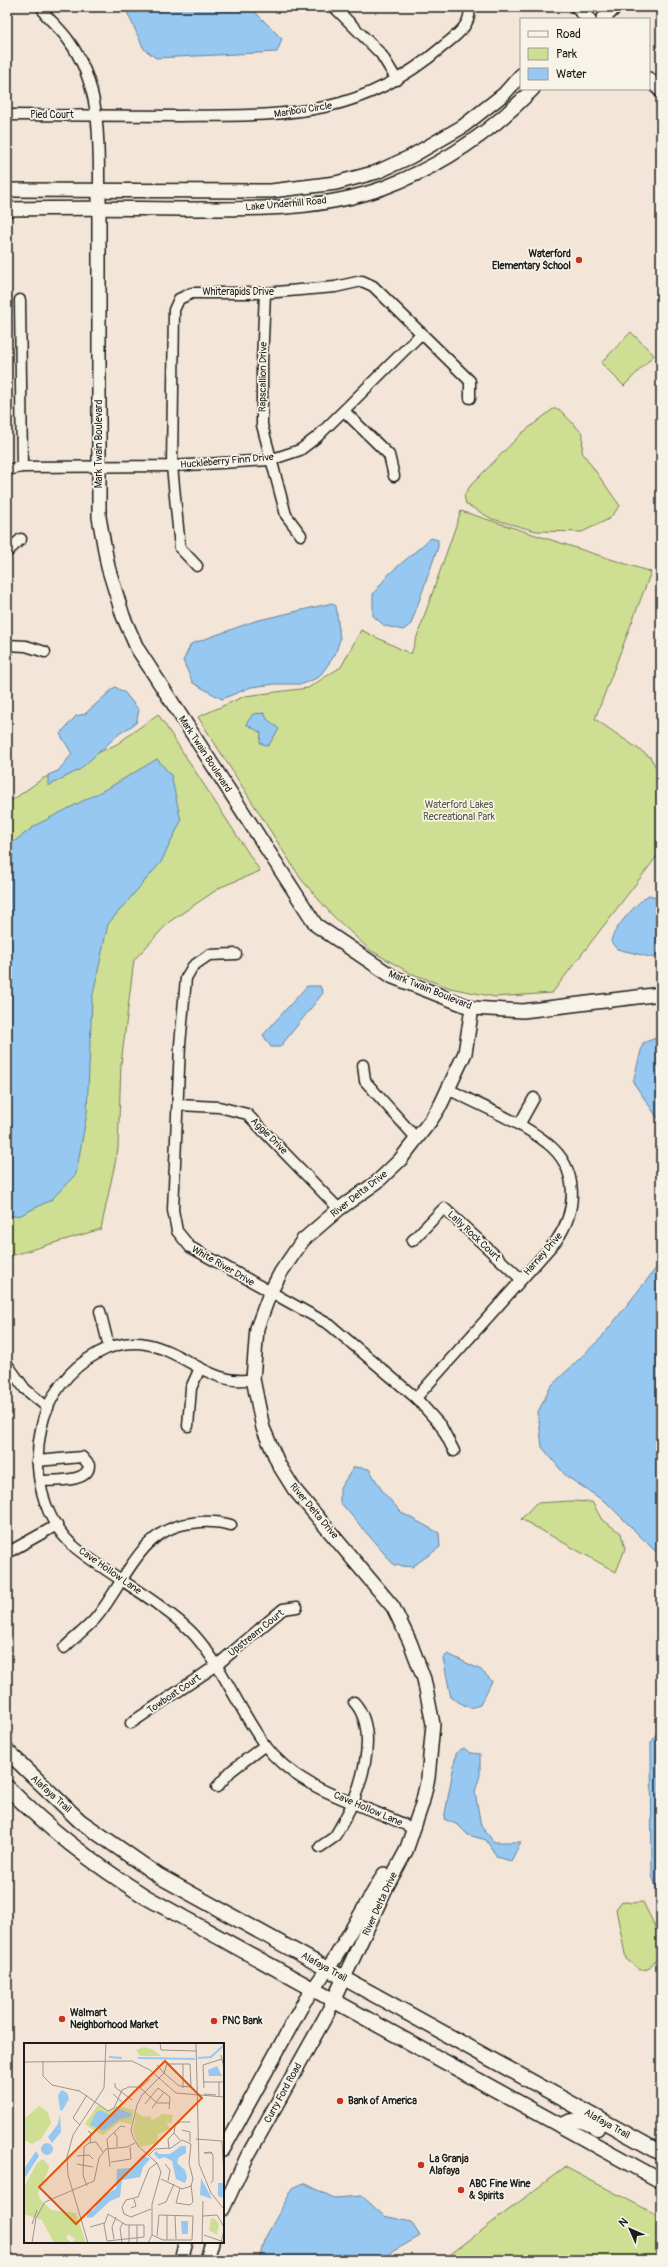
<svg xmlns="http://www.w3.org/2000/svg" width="668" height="2267" font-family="Pangolin,sans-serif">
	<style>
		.green { fill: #cede92; stroke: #757d57 }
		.water { fill: #96c8f2; stroke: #65839c }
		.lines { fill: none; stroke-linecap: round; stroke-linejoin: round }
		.minor-casing { stroke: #1c1c1c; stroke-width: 13 }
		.tertiary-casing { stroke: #1c1c1c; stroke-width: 16 }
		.secondary-casing { stroke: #1c1c1c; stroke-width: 17 }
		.minor { stroke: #f7f3e8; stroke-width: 10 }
		.tertiary { stroke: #f7f3e8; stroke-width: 13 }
		.secondary { stroke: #f7f3e8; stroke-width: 14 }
		.poi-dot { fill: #c8321e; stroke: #f7f3e8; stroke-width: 1.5 }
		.labels { text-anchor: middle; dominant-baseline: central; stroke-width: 3.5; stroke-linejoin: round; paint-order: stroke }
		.street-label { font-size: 10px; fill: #1c1c1c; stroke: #f7f3e8 }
		.poi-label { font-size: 10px; font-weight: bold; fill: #1c1c1c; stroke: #f7f3e8; text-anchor: start }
		.park-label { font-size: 10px; fill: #51563f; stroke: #f7f3e8 }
		.inset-river { fill: none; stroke: #96c8f2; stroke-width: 2 }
		.inset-road { fill: none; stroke: #9d958d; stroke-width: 1 }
		.view { fill: #de560d; fill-opacity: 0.15; stroke: #de560d; stroke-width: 2 }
		.inset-edge { fill: none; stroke: #1c1c1c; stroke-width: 2 }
	</style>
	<rect width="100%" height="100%" fill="#f3e5d8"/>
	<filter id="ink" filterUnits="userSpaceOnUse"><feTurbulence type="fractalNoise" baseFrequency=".025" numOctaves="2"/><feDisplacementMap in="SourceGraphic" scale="8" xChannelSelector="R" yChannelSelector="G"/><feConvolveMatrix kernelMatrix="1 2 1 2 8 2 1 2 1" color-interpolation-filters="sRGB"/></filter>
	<g filter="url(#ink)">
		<g class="green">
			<polygon points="631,332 654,355 624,386 601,363"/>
			<polygon points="553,409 559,409 583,434 582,452 620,506 609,519 582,532 536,531 492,519 466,504 464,495 471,485 521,434"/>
			<polygon points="461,511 651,572 595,719 650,757 661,776 661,851 552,993 495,997 450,988 410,973 370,950 332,915 301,879 198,717 245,696 308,688 341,667 361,630 411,654"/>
			<polygon points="158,714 260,871 221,887 169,922 134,960 121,1064 118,1149 101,1229 7,1257 7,804 42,779 117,744"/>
			<polygon points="571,1501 592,1502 602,1520 621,1533 625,1549 616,1572 521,1519 536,1503"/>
			<path d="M 622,1901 L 631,1903 L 643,1902 C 650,1917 664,1939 658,1956 C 656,1961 651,1965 648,1969 L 640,1970 L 626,1959 L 616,1909 Z"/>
			<polygon points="565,2167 661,2217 661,2260 443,2260"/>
		</g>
		<g class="water">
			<polygon points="129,7 250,7 282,39 277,52 156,58 144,49 127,12"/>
			<polygon points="431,538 438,540 438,547 411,624 403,630 385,626 373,616 373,594 389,574"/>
			<polygon points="332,603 336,606 340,639 335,655 319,677 303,684 275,684 251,687 222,699 193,683 183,661 191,644 255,621"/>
			<polygon points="115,687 124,692 139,710 136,723 119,734 79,770 48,786 48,775 58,771 72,754 60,734 76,716 85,714"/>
			<polygon points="264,713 267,719 279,729 268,746 260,743 261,733 246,724 253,714"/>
			<polygon points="157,759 171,775 181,821 161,862 108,924 92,999 87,1113 76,1174 51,1200 21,1215 7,1217 7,847 36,825 110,787"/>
			<path d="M 649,895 L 656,897 L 661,918 L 661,950 L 654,958 L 617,949 L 611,942 C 611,931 639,900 649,895 Z"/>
			<polygon points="307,986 320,986 323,993 280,1047 271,1047 263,1035"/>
			<polygon points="661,1036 661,1123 633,1082 643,1043"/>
			<polygon points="661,1252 661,1557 607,1503 566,1476 542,1447 538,1412 551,1386 601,1338 657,1267"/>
			<polygon points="354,1467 369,1469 383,1492 402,1513 439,1533 440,1547 412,1567 394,1565 340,1502 340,1488"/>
			<polygon points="448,1654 481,1670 492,1681 480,1705 470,1708 451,1698 443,1658"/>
			<polygon points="661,1726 661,1903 652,1875 651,1743"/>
			<polygon points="460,1749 465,1749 470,1753 480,1754 480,1775 475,1792 481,1826 494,1842 521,1842 511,1861 497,1857 486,1840 468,1835 458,1825 444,1819 456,1754"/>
			<polygon points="304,2183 334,2198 362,2196 384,2216 411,2222 420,2236 378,2260 259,2260 264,2240 293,2188"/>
		</g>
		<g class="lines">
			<defs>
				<g id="minor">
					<path d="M 42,7 L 45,14 C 53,23 62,31 69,41 C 101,86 99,139 99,192"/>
					<polyline points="334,7 381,54 397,80"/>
					<path d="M 7,115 C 64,115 120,116 177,116 C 282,115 357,120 442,47 C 454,37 473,25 469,7"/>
					<polyline points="265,293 262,362 262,425 286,515 301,535"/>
					<polyline points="20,300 22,467"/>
					<polyline points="344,411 389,455 394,476"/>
					<polyline points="7,470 22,467 172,466 270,460 300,450 317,437 422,333"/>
					<polyline points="7,552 21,539"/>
					<polyline points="197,566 180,548 172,466 174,310 179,299 192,293 265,293 335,287 362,281 373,286 470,381 470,398"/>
					<polyline points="7,645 26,646 45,652"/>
					<polyline points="236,954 209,955 193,966 186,978 180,1045 173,1210 177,1231 190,1247 330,1325 416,1398 441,1426 454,1451"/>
					<polyline points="363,1065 365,1081 417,1139"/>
					<polyline points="178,1105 219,1107 247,1114 339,1209"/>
					<polyline points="519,1125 534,1098"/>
					<polyline points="412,1241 444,1208 521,1279"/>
					<polyline points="100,1311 109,1347"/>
					<polyline points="7,1364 25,1389 48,1408"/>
					<path d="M 253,1379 C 198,1391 164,1317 98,1353 C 69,1368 47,1397 41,1429 C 32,1470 42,1521 77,1549 C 102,1569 131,1585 157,1604 C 170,1614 185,1624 196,1637 C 224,1669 239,1710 264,1744 C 300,1793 363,1803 414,1829"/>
					<path d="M 416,1398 L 556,1241 C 578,1210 579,1168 547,1143 C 523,1123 477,1104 448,1089"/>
					<polyline points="188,1426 191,1388 200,1368"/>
					<path d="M 37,1461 L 82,1457 L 89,1465 C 89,1483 54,1480 40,1481"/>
					<polyline points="7,1553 57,1525"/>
					<path d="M 64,1648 C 74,1638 86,1629 95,1619 C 125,1584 139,1528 192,1523 C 206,1521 217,1521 231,1525"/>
					<polyline points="131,1723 217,1665 283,1609 297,1607"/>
					<polyline points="217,1787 231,1771 265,1745"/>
					<path d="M 320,1847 C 324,1844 329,1841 333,1838 C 337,1834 340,1827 343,1822 C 360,1792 381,1732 354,1702"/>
				</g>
				<g id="tertiary">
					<polyline points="577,7 589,19"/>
					<polyline points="603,19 615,7"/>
					<polyline points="649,79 661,91"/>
					<polyline points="7,190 271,191 336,183 377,172 410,157 462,127 504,94 521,75"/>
					<polyline points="99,192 99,517 108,567 123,616 137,648 316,925 393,977 472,1008 523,1011 661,994"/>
					<path d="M 7,209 C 65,208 124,208 182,209 C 249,209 319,211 383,188 C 440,167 491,132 533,89"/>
					<polyline points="223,2150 304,2002 335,1958 384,1874"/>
					<polyline points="223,2209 247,2157 327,2014 386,1888 406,1851 422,1804 428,1778 433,1724 424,1679 410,1642 393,1607 294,1489 279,1465 263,1428 253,1379 257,1328 270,1293 281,1272 303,1240 339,1209 377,1182 400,1160 431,1120 441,1104 465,1053 472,1008"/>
					<polyline points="181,2260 186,2242"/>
					<polyline points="207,2260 212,2242"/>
				</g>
				<g id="secondary">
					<polyline points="7,1751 80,1821 159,1876 661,2153"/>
					<path d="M 7,1787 C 49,1830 95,1865 146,1897 L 661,2181"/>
					<path d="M 561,2126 C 575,2117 583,2120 597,2128"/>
				</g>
			</defs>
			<use href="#minor" class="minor-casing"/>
			<use href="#tertiary" class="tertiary-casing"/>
			<use href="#secondary" class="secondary-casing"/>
			<use href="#minor" class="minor"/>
			<use href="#tertiary" class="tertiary"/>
			<use href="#secondary" class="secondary"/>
		</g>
	</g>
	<g class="poi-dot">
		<circle cx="579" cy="260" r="4"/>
		<circle cx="62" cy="2019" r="4"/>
		<circle cx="214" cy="2021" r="4"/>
		<circle cx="340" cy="2101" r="4"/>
		<circle cx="421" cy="2165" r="4"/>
		<circle cx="461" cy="2190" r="4"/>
	</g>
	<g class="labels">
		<g class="street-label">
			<text transform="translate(303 110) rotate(-9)">Maribou Circle</text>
			<text x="52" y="115">Pied Court</text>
			<text transform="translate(286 204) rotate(-5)">Lake Underhill Road</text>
			<text x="238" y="292">Whiterapids Drive</text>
			<text transform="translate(263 377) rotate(-89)">Rapscallion Drive</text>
			<text transform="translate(99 444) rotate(-90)">Mark Twain Boulevard</text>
			<text transform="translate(227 461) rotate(-5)">Huckleberry Finn Drive</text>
			<text transform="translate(205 754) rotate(57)">Mark Twain Boulevard</text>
			<text transform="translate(430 990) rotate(22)">Mark Twain Boulevard</text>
			<text transform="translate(269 1136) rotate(45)">Aggie Drive</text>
			<text transform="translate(359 1194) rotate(-38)">River Delta Drive</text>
			<text transform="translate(474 1236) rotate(43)">Lally Rock Court</text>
			<text transform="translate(543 1254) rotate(-49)">Harney Drive</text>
			<text transform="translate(223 1266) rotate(30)">White River Drive</text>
			<text transform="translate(314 1511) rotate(50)">River Delta Drive</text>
			<text transform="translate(110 1571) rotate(35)">Cave Hollow Lane</text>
			<text transform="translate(256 1633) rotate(-39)">Upstream Court</text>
			<text transform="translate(174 1694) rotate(-34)">Towboat Court</text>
			<text transform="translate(51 1794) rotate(42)">Alafaya Trail</text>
			<text transform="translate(368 1809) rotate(23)">Cave Hollow Lane</text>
			<text transform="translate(380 1904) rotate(-65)">River Delta Drive</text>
			<text transform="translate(324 1967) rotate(29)">Alafaya Trail</text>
			<text transform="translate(283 2093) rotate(-61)">Curry Ford Road</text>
			<text transform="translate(607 2124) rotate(29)">Alafaya Trail</text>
		</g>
		<g class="poi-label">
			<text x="571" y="254" text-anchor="end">Waterford<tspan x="571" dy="12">Elementary School</tspan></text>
			<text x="70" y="2013">Walmart<tspan x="70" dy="12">Neighborhood Market</tspan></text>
			<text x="222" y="2021">PNC Bank</text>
			<text x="348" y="2101">Bank of America</text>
			<text x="429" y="2159">La Granja<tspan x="429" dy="12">Alafaya</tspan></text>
			<text x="469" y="2184">ABC Fine Wine<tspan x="469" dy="12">&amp; Spirits</tspan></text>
		</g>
		<g class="park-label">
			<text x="459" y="805">Waterford Lakes<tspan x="459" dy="12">Recreational Park</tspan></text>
		</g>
	</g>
	<g transform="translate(24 2043)">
		<rect width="200" height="200" fill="#f3e5d8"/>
		<path d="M 120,4 L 130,7 L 137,13 L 116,13 L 112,7 ZM 74,62 L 84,68 L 93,63 L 110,67 L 107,81 L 95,79 L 79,92 L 69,87 L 61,81 ZM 15,63 L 24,69 L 27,80 L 17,96 L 8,101 L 0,97 L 0,76 ZM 112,69 L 120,74 L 126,73 L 128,77 L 139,71 L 149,72 L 147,81 L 142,78 L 146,86 L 134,91 L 134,100 L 117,104 L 113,101 L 109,87 ZM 19,116 L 25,123 L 24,128 L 14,150 L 16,156 L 27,167 L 52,170 L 62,200 L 48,200 L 51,196 L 44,191 L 42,195 L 48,200 L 30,200 L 18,177 L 0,171 L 0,144 L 13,120 ZM 187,175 L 191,176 L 195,181 L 193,192 L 185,187 Z" fill="#cede92"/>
		<path d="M 193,23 L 198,33 L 185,33 L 184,27 ZM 38,47 L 43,50 L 45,56 L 38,68 L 36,67 L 34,52 ZM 93,65 L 108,71 L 106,74 L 96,76 L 80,88 L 66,82 L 73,68 L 78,68 L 86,72 ZM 36,72 L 37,89 L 28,100 L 24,94 L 34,81 ZM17 106a6 6 0 1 1 12 0a6 6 0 1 1-12 0ZM 157,103 L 162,103 L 162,110 L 155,114 L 153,120 L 161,127 L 163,135 L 161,140 L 152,136 L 148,118 L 141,114 L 135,116 L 130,111 L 132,108 L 135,111 L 146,111 ZM 12,108 L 15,113 L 0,136 L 0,126 ZM 119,112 L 126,116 L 119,124 L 116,134 L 98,137 L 96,154 L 86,158 L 69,174 L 63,175 L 63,169 L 69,167 L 81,151 L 92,146 L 93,126 L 107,125 ZM 177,135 L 185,150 L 188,156 L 176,152 ZM 194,140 L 200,140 L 200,153 L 197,155 L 194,152 ZM 157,178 L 164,178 L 164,191 L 158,191 Z" fill="#96c8f2"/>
		<path class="inset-river" d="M 85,14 L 98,15M 114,15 L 171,16M 174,15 L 187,14 L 200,2"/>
		<path class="inset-road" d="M 136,0 L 137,7 L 172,8M 172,0 L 175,121 L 187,150 L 200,166M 197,12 L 200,25M 19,18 L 19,33 L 28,42 L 55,48M 0,19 L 108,18 L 126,27 L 152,50 L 200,54M 179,39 L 200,39M 195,39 L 195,54M 91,40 L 91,44 L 108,57M 116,45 L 126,36M 159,45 L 159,21M 180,45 L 179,22 L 198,16M 54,47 L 84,68 L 90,65 L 98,47 L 105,44 L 115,44 L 133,60 L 146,60M 89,51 L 98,59M 180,51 L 192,52M 121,61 L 134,45 L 146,54 L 145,66M 128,65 L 140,49M 56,82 L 49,75 L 63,52M 158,87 L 166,89 L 166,99M 64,88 L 67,90 L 66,99M 90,89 L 93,94 L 93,104M 172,96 L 198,98 L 200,133M 156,97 L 150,90 L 151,83 L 156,79 L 166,79M 145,106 L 144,96 L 150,90M 125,112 L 131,106 L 147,105 L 158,97 L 167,101 L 165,120 L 169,136 L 167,143 L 158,146 L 137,136M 53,113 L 65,112 L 69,116M 87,119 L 107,116 L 106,104M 53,121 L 69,124M 141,121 L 146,127 L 144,138M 86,124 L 83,96 L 97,83 L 101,84M 187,140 L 189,137 L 189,113 L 188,110 L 186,109 L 180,110 L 188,110M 63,143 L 59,132 L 60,104 L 65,100 L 72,99 L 79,109M 156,145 L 152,160 L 166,162 L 169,159 L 167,142M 134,162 L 142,159 L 150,141M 107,165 L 112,163 L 110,156M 127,166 L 107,174 L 100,171 L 98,164 L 102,157 L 114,154 L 125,126 L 133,120M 84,171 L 102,182 L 120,182 L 120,194 L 83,198 L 80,182 ZM 143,172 L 143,197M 151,172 L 152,196M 179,173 L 193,172 L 200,184M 8,181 L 13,167M 113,182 L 113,200M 66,184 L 80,180M 128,192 L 139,197 L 168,197 L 169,173 L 135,172 L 133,193M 180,192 L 200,199M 90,196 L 88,184 L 92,174M 8,200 L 12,175 L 21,159 L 70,138 L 75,115 L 82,106 L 103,104 L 111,100M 64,200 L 44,132 L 43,114 L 49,92 L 80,45 L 82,0M 98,200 L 96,185 L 99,180M 105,200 L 105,182M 124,200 L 128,192 L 128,161 L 137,129 L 133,120 L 114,103 L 109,94 L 107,87 L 113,62 L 118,52 L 140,30 L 155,43 L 167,44 L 166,21 L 143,21 L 140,30 L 133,22M 178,200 L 179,158M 197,200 L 200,187"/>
		<path class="view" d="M 141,18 L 178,55 L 52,181 L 15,144 Z"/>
		<rect width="200" height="200" class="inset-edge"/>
	</g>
	<rect width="668" height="2267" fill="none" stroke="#f7f3e8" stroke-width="24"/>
	<rect x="12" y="12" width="644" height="2243" fill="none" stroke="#1c1c1c" stroke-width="1.5" filter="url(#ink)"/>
	<rect x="520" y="18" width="130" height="72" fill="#f7f3e8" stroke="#9f9d96"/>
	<rect x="528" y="31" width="20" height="6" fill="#f7f3e8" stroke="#9f9d96"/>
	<text x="556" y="38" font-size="12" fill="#1c1c1c">Road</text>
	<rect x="528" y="48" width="20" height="12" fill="#cede92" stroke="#9f9d96"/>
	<text x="556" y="58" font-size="12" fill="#1c1c1c">Park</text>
	<rect x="528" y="68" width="20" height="12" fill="#96c8f2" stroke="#9f9d96"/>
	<text x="556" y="78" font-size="12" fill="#1c1c1c">Water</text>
	<g transform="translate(630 2229) rotate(315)" stroke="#f7f3e8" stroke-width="3" paint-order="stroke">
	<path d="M0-3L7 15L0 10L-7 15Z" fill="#1c1c1c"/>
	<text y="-6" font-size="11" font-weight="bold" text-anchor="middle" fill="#1c1c1c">N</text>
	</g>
</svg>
